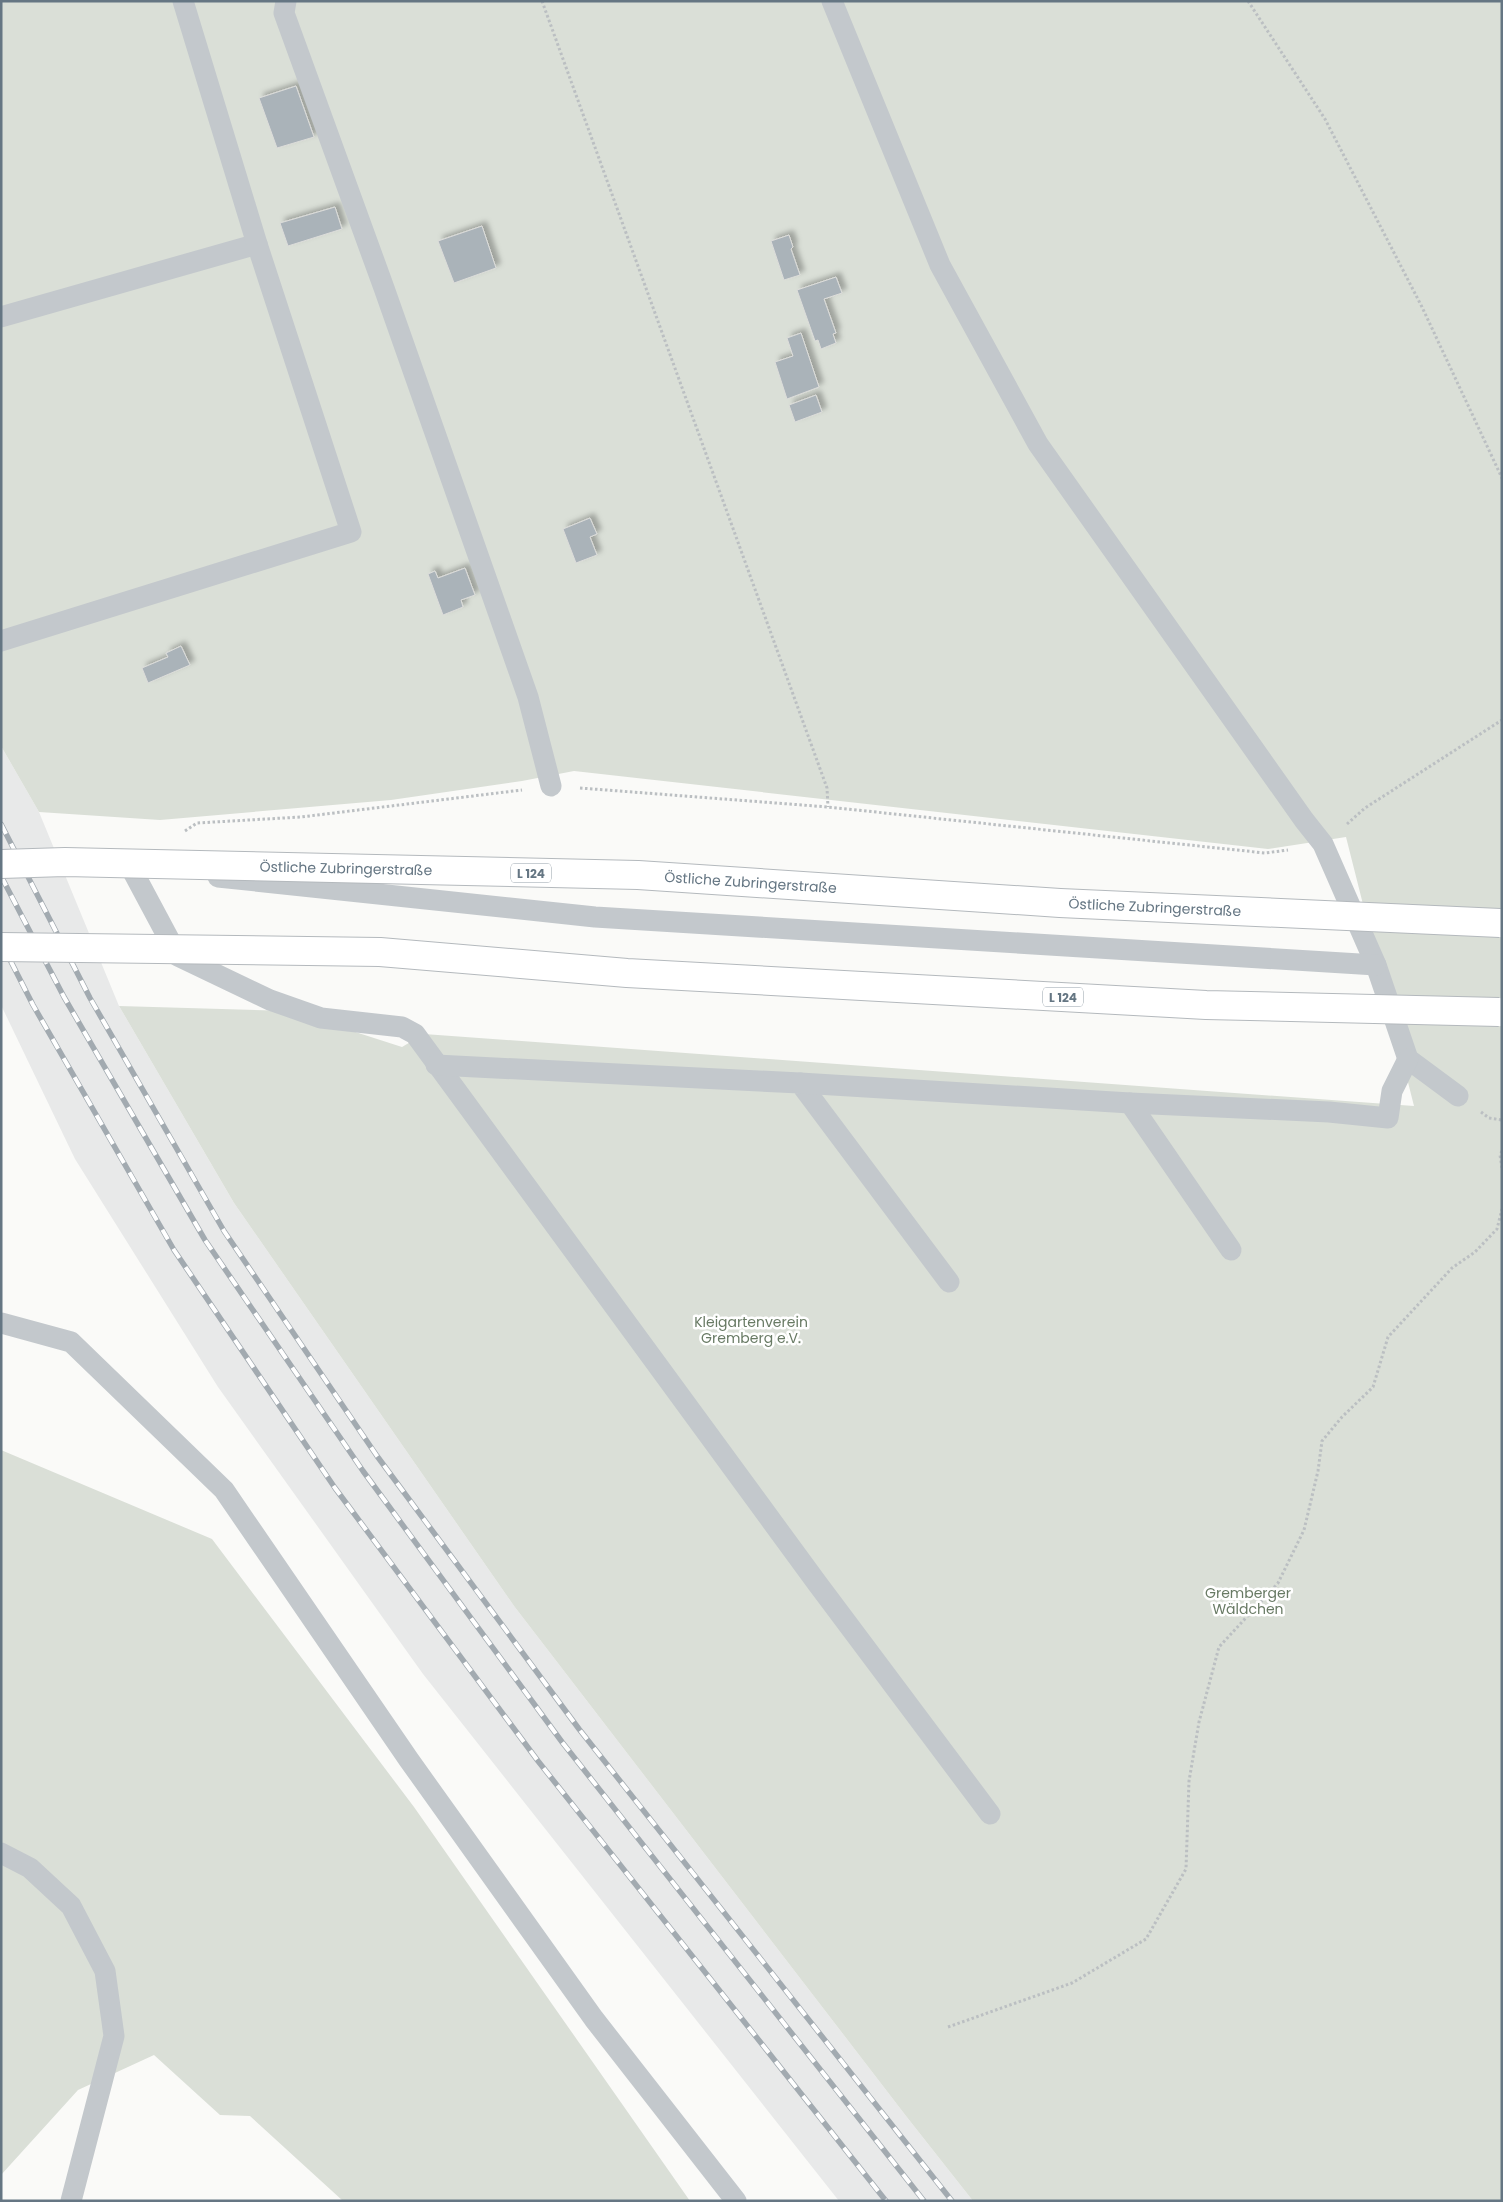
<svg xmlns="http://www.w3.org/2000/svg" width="1503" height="2202" font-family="Poppins,sans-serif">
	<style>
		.built { fill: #e8e9e9 }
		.green { fill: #dadfd7 }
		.building { fill: #aab3b9; stroke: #dcdcda; filter: url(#shadow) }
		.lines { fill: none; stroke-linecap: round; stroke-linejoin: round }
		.path { stroke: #bbbfc2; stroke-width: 3; stroke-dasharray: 2.5 2.5; stroke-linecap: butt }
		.service { stroke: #c3c8cc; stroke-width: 21 }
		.rail-casing { stroke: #a2aab0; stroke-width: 5.5 }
		.rail { stroke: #fff; stroke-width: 4; stroke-dasharray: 11; stroke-linecap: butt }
		.motorway-bridge-casing { stroke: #b4b9bd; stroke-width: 30; stroke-linecap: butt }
		.motorway-bridge { stroke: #fff; stroke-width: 28 }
		.labels { text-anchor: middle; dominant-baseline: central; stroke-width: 5; stroke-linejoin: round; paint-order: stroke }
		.shield { fill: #fff; stroke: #939fa8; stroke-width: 1 }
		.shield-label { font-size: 12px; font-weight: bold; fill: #657683 }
		.street-label { font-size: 14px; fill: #657683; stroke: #fff }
		.park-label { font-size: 14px; fill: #687a64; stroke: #fff }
	</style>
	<defs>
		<filter id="shadow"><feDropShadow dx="4.5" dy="-4.5" stdDeviation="2.5" flood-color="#0004"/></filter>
	</defs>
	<rect width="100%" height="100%" fill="#fafaf8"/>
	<polygon class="built" points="1,746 39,812 119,1006 234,1203 514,1606 906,2116 973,2201 839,2201 423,1674 218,1387 75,1159 1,1005"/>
	<g class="green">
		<polygon points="1,1 1502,1 1502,2201 973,2201 906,2116 514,1606 234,1203 119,1006 290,1011 402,1047 424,1034 1414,1106 1346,837 1268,849 574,771 522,781 391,800 160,820 39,812 1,746"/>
		<polygon points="1,1450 212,1539 414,1807 690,2201 343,2201 250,2116 220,2115 154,2055 78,2090 1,2175"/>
	</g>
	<g class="building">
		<polygon points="296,86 314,137 277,148 259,98"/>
		<polygon points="335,207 342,229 288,246 280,223"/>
		<polygon points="482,226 496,268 454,283 438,241"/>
		<polygon points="789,235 793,247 791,249 800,275 784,280 771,241"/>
		<polygon points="836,277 842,293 824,299 836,333 833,334 836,343 821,349 818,340 815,341 797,290"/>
		<polygon points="801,333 819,387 787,399 775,362 793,356 787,338"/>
		<polygon points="816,395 822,412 795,422 789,405"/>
		<polygon points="590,518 597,534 590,537 597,555 576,563 563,529"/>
		<polygon points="465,568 475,595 461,600 463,607 443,615 428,574 435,571 438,578"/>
		<polygon points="181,646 190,665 148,683 142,668 168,657 166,653"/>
	</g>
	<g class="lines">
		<g class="path">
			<polyline points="542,1 827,788 828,807"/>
			<polyline points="1248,1 1325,119 1422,307 1502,478"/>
			<polyline points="580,788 828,807 1265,853 1288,850"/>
			<polyline points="1347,824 1365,808 1502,720"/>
			<polyline points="185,831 197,823 301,817 522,790"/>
			<polyline points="1481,1112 1489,1118 1502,1120"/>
			<polyline points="1502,1151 1500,1155 1502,1168"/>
			<polyline points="948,2027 1072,1983 1146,1939 1186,1869 1189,1781 1199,1722 1219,1647 1278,1583 1304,1530 1318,1471 1322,1441 1342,1417 1373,1387 1388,1337 1452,1268 1475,1252 1497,1229 1502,1209"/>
		</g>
		<g class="service">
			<polyline points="286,1 284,13 384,288 528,697 551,786"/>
			<polyline points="832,1 940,265 1038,444 1304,820 1323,844 1376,965 1408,1059 1458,1096"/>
			<polyline points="1,317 257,244"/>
			<polyline points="1,641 351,532 257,244 183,1"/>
			<polyline points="131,868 178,956 270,1000 321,1018 402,1027 415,1034 817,1583 990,1814"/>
			<polyline points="218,877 595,917 1376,965"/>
			<polyline points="436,1065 800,1083 949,1282"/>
			<polyline points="800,1083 1130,1103 1329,1112 1388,1118 1392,1091 1408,1059"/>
			<polyline points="1130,1103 1231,1250"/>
			<polyline points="1,1323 71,1342 224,1490 409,1760 594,2019 736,2201"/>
			<polyline points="1,1853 30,1868 71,1906 105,1971 114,2036 71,2201"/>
		</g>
		<defs>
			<g id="rail">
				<polyline points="1,824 90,998 224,1231 377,1456 579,1729 952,2201"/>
				<polyline points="1,876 64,997 205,1240 363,1471 562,1742 924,2201"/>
				<polyline points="1,942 33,1005 174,1250 335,1488 538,1761 886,2201"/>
			</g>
		</defs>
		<use href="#rail" class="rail-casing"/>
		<use href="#rail" class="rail"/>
		<defs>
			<g id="motorway-bridge">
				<path id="s1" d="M 1,864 L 65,862 L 638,875 L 1060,903 L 1500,923"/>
				<polyline points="1,947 380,952 627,973 1206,1005 1499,1012"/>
			</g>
		</defs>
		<use href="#motorway-bridge" class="motorway-bridge-casing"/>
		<use href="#motorway-bridge" class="motorway-bridge"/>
	</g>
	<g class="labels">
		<g class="shield">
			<rect x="511" y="863.5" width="40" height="19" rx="4"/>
			<rect x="1043" y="987.5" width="40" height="19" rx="4"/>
		</g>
		<g class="shield-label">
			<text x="531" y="873">L 124</text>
			<text x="1063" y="997">L 124</text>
		</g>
		<g class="street-label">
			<text stroke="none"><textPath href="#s1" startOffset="345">Östliche Zubringerstraße</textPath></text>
			<text stroke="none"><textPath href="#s1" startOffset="750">Östliche Zubringerstraße</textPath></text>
			<text stroke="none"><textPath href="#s1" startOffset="1155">Östliche Zubringerstraße</textPath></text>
		</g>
		<g class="park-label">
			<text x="751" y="1322">Kleigartenverein<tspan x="751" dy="16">Gremberg e.V.</tspan></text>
			<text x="1248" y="1593">Gremberger<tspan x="1248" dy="16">Wäldchen</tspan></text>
		</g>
	</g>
	<rect width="1503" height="2202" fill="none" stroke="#657683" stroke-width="5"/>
</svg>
